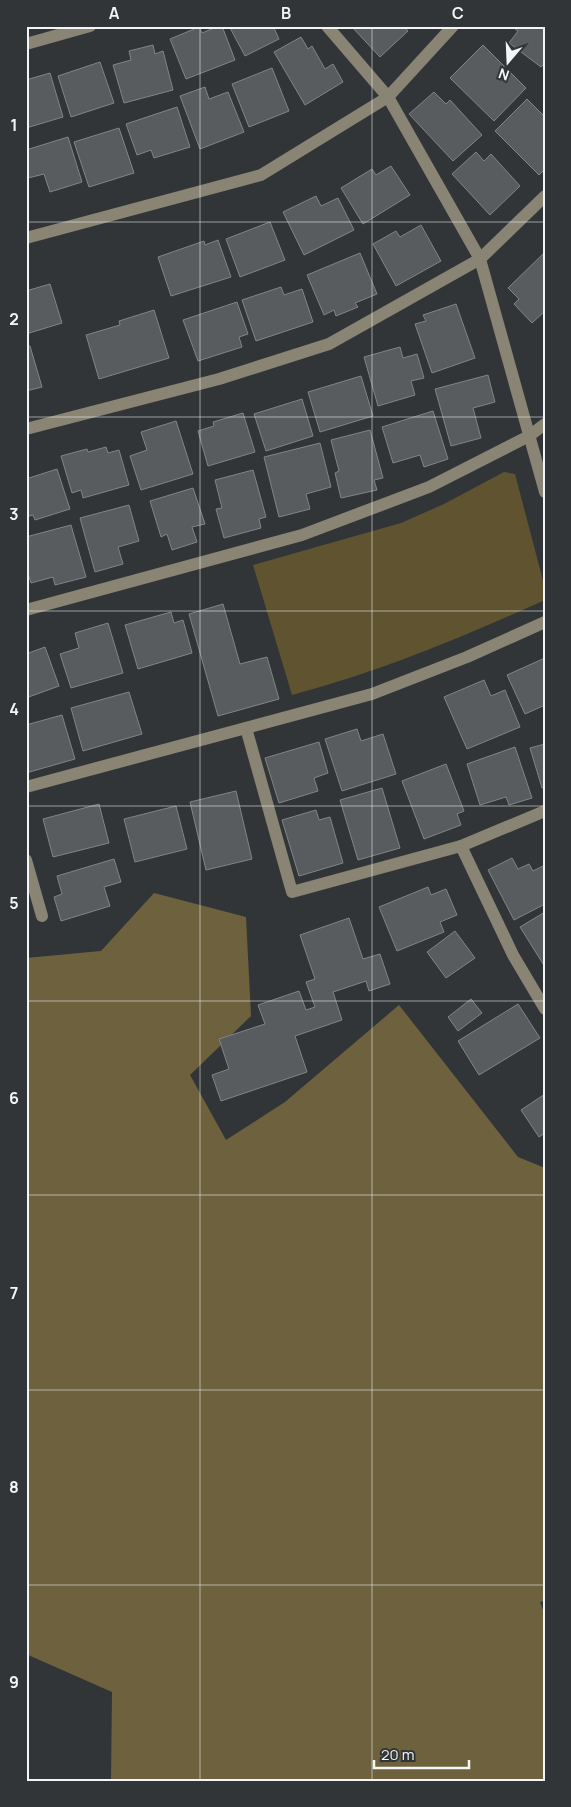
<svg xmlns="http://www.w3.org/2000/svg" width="571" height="1807" font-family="Manrope,sans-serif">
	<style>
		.green { fill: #5f5330 }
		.forest { fill: #6e623e }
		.building { fill: #595c5f; stroke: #818588 }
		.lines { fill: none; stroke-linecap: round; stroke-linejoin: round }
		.minor { stroke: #898474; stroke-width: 12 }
		.grid { fill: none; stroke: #f3f5f7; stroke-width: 1; stroke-opacity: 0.55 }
		.neatline { fill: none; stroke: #f3f5f7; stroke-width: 2 }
		.grid-label { font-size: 16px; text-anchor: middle; font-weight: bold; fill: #f3f5f7 }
	</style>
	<rect width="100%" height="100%" fill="#323537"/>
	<path class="green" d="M 504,472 L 515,474 L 545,588 L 545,600 C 463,637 380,672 292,695 L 253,565 L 401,523 L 444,504 Z"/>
	<polygon class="forest" points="154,893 246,917 251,1016 190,1075 226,1140 285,1102 399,1005 518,1157 545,1168 545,1601 540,1602 545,1615 545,1781 111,1781 112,1692 26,1654 26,958 101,951"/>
	<g class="building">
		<polygon points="219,26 222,26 235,60 186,79 170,39 199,27 202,33"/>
		<polygon points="229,26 273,26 279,39 245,56"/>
		<polygon points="351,26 403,26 408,31 380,57"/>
		<polygon points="511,26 545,26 545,63 541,67 509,43 518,31"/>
		<polygon points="301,37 308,49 312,46 325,69 333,64 343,82 305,105 274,52"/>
		<polygon points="153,45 155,54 163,51 173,90 124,103 113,65 131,60 129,51"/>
		<polygon points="483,45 526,88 494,121 450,78"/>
		<polygon points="100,62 114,103 71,117 58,76"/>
		<polygon points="272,68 289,111 249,127 232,84"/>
		<polygon points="50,73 63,117 26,128 26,80"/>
		<polygon points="205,87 209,99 228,92 244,132 200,149 180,96"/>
		<polygon points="434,92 446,104 450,100 482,135 453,161 409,114"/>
		<polygon points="527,99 545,117 543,122 545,124 545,169 539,175 495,131"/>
		<polygon points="177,107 190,147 154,158 151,150 137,155 126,124"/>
		<polygon points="119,128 134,173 89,187 74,142"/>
		<polygon points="68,137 82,182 50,192 44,174 28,178 26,172 26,150"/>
		<polygon points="476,152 484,161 491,154 520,186 490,215 452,174"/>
		<polygon points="391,166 410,195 363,224 341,188 372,169 376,175"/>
		<polygon points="316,196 321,206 338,198 354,230 304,255 283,212"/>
		<polygon points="270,222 285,260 240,277 226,239"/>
		<polygon points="421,225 441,261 396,286 373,244 396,231 400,237"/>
		<polygon points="218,240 231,277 171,296 158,257 204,241 205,245"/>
		<polygon points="360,253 377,294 355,303 358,307 336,316 334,310 324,315 307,275"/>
		<polygon points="544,253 545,311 532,323 514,304 519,299 508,288"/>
		<polygon points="50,284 62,323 26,334 26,291"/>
		<polygon points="281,287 284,295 302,289 313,322 256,341 242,300"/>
		<polygon points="237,302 248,334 239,337 242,347 198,361 183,320"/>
		<polygon points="456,304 475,358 432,373 415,324 426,321 423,315"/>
		<polygon points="154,310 169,358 99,379 86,335 120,325 119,321"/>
		<polygon points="30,346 42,387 26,391 26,347"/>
		<polygon points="400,347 403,358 417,354 424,378 411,381 415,395 378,406 364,357"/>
		<polygon points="488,375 495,402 473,408 481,438 451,446 435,389"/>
		<polygon points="361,376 373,416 320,432 308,392"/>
		<polygon points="302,399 313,436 266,451 254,414"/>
		<polygon points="433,411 448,459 424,467 420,455 393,463 382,427"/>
		<polygon points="243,413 255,452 208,466 198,431 214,426 213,422"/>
		<polygon points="176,421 193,474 141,490 130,456 147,450 141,432"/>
		<polygon points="370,430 383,478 374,480 377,490 341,498 335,473 339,471 331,440"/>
		<polygon points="320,443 331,487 306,494 310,509 279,517 264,457"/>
		<polygon points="106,447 108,453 119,450 129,485 83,498 81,490 72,493 61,456 87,449 88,452"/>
		<polygon points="57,469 70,509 35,520 33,515 26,517 26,479"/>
		<polygon points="253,470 266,517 259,519 261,528 224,538 216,509 222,508 215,480"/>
		<polygon points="193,488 205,524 192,527 197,542 172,550 167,534 161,537 150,501"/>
		<polygon points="129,505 139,541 118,547 123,564 95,572 80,518"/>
		<polygon points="71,525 86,577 55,585 53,577 31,583 26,567 26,537"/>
		<polygon points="223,604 240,664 267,657 279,699 218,716 189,614"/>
		<polygon points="171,612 174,623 183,620 192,653 138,669 125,625"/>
		<polygon points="108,623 123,673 71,688 60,654 79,648 75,633"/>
		<polygon points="45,647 59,686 26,698 26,654"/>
		<polygon points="545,658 545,705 525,714 507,675"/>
		<polygon points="484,680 491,696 505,690 520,727 467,749 444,697"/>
		<polygon points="129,692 142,734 83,751 71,708"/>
		<polygon points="62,715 75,759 26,773 26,725"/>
		<polygon points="357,729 361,741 383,734 396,774 342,791 325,739"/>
		<polygon points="319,742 328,773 314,778 318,791 279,803 265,758"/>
		<polygon points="545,744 545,787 542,788 530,748"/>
		<polygon points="515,747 532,798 509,805 506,797 480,805 467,764"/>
		<polygon points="446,764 464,811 457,814 461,825 424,839 402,781"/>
		<polygon points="382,788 400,848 358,860 340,800"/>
		<polygon points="236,791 252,859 206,870 190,802"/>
		<polygon points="99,804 109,843 53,857 43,819"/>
		<polygon points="176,806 187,849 135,862 124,819"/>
		<polygon points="316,810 319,820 330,817 343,863 299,876 282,820"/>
		<polygon points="512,858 518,869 529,864 533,871 545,865 545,904 514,920 488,870"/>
		<polygon points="114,859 121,882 104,887 110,906 61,921 54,897 62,894 57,876"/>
		<polygon points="428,887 431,895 446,889 457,915 440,922 444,932 397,951 379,907"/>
		<polygon points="545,912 545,967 520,927"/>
		<polygon points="349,918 363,959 380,954 390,984 369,991 366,981 333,992 342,1020 295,1036 307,1072 221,1101 212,1075 229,1069 219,1039 265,1024 258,1005 299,991 306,1010 315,1007 306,982 315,979 300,935"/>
		<polygon points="455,931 475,958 446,978 427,952"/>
		<polygon points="471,999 482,1013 458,1031 448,1017"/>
		<polygon points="518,1004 540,1038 479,1075 458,1041"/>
		<polygon points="545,1094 545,1133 539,1137 521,1110"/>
	</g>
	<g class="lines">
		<g class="minor">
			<polyline points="327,26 388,97 480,259 545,492"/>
			<polyline points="26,44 90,26"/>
			<polyline points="26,238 261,175 388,97 453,26"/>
			<polyline points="26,429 219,379 329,344 480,259 545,196"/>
			<polyline points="26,610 302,535 429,487 529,436 545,424"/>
			<polyline points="246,728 292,892 461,846 545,811"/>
			<polyline points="26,787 372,694 467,657 545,622"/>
			<polyline points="461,846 513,955 545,1009"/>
			<polyline points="26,860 42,916"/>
		</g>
	</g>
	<path class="grid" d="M 200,26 L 200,1781M 372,26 L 372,1781M 26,222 L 545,222M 26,417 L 545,417M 26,611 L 545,611M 26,806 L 545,806M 26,1001 L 545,1001M 26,1195 L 545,1195M 26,1390 L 545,1390M 26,1585 L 545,1585"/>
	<rect width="571" height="1807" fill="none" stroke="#323537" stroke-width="55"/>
	<g transform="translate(508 62) rotate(199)" stroke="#323537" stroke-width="4" paint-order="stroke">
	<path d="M0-4L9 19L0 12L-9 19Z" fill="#f3f5f7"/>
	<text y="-8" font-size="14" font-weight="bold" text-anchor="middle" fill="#f3f5f7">N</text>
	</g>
	<path d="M374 1760v8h95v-8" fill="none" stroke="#f3f5f7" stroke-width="2.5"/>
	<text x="381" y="1760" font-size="15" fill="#f3f5f7" stroke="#323537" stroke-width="4" paint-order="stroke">20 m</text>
	<rect x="28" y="28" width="516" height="1752" class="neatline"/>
	<g class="grid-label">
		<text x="114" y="19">A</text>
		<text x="286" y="19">B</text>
		<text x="458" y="19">C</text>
		<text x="14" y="131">1</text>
		<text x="14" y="325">2</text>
		<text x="14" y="520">3</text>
		<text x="14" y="715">4</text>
		<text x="14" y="909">5</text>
		<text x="14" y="1104">6</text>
		<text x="14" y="1299">7</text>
		<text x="14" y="1493">8</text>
		<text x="14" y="1688">9</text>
	</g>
</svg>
